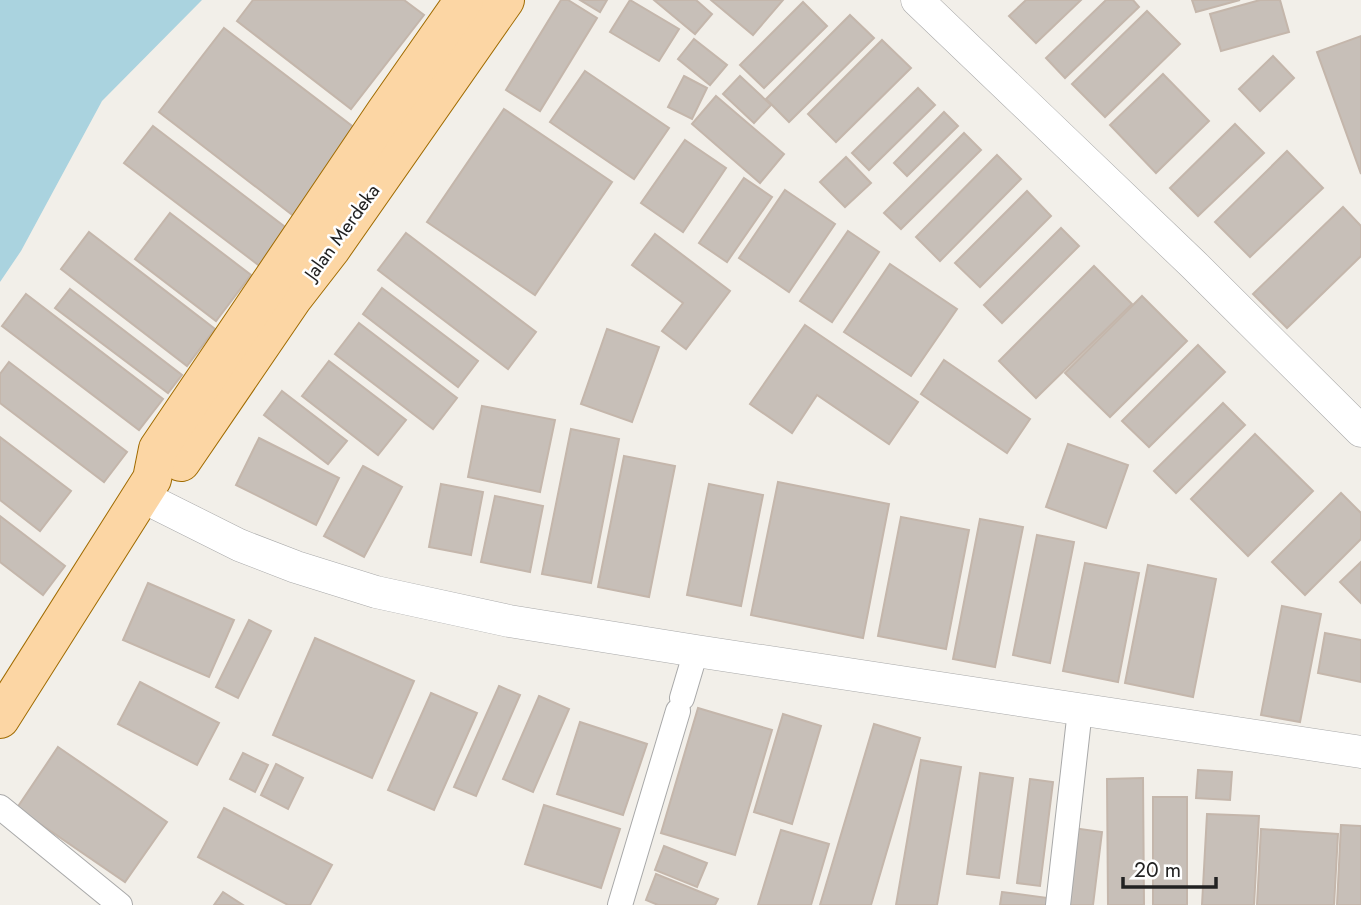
<svg xmlns="http://www.w3.org/2000/svg" width="1361" height="905" font-family="Jost,sans-serif">
	<style>
		.water { fill: #aad3df }
		.building { fill: #c7bfb8; stroke: #c4b6ab; stroke-width: 2 }
		.lines { fill: none; stroke-linecap: round; stroke-linejoin: round }
		.minor-casing { stroke: #a9a9a9; stroke-width: 26 }
		.tertiary-casing { stroke: #a9a9a9; stroke-width: 33 }
		.primary-casing { stroke: #a06b00; stroke-width: 40 }
		.minor { stroke: #fff; stroke-width: 24 }
		.tertiary { stroke: #fff; stroke-width: 32 }
		.primary { stroke: #fcd6a4; stroke-width: 38 }
		.labels { text-anchor: middle; dominant-baseline: central; stroke-width: 5; stroke-linejoin: round; paint-order: stroke }
		.street-label { font-size: 19px; fill: #222; stroke: #fff }
	</style>
	<rect width="100%" height="100%" fill="#f2efe9"/>
	<polygon class="water" points="0,0 202,0 102,101 21,251 0,282"/>
	<g class="building">
		<polygon points="253,0 404,0 424,15 351,109 237,21"/>
		<polygon points="561,0 568,0 597,18 540,111 506,90"/>
		<polygon points="580,0 607,0 600,12"/>
		<polygon points="630,0 679,29 659,61 610,32"/>
		<polygon points="654,0 696,0 712,14 695,34"/>
		<polygon points="711,0 783,0 753,35"/>
		<polygon points="1026,0 1081,0 1036,43 1009,16"/>
		<polygon points="1106,0 1133,0 1139,7 1065,78 1046,58"/>
		<polygon points="1192,0 1240,0 1196,12"/>
		<polygon points="1260,0 1280,0 1289,32 1221,51 1210,14"/>
		<polygon points="803,2 827,26 764,88 740,65"/>
		<polygon points="1147,11 1180,44 1105,117 1072,84"/>
		<polygon points="850,15 874,38 789,122 766,99"/>
		<polygon points="224,28 360,132 295,217 159,112"/>
		<polygon points="1361,36 1361,174 1317,52"/>
		<polygon points="694,39 727,65 710,85 678,59"/>
		<polygon points="882,40 911,68 836,142 808,114"/>
		<polygon points="1273,56 1294,78 1260,111 1239,89"/>
		<polygon points="585,71 669,128 634,179 550,122"/>
		<polygon points="1163,74 1209,121 1156,173 1110,125"/>
		<polygon points="684,76 707,88 692,119 668,107"/>
		<polygon points="740,76 771,105 754,123 723,94"/>
		<polygon points="918,88 935,105 869,170 852,153"/>
		<polygon points="716,96 784,154 760,183 692,124"/>
		<polygon points="504,109 612,182 535,295 427,222"/>
		<polygon points="944,112 958,126 907,176 894,163"/>
		<polygon points="1235,124 1264,153 1198,216 1170,188"/>
		<polygon points="153,126 293,233 265,270 124,163"/>
		<polygon points="964,133 981,150 901,229 884,213"/>
		<polygon points="685,140 726,168 683,232 641,203"/>
		<polygon points="1287,151 1323,188 1250,257 1215,222"/>
		<polygon points="997,155 1021,179 940,261 916,237"/>
		<polygon points="846,157 871,183 845,207 820,182"/>
		<polygon points="744,178 772,197 727,262 699,243"/>
		<polygon points="785,190 835,224 789,292 739,258"/>
		<polygon points="1027,191 1051,216 980,287 955,263"/>
		<polygon points="1343,207 1361,226 1361,256 1287,328 1253,294"/>
		<polygon points="170,213 251,275 216,321 135,259"/>
		<polygon points="1061,228 1079,246 1002,323 984,305"/>
		<polygon points="848,231 879,252 832,322 800,301"/>
		<polygon points="89,232 215,329 187,366 61,269"/>
		<polygon points="406,233 536,332 508,369 378,270"/>
		<polygon points="655,234 730,291 686,349 662,331 683,303 632,265"/>
		<polygon points="890,264 957,309 911,376 844,332"/>
		<polygon points="1094,266 1132,304 1036,398 999,361"/>
		<polygon points="382,288 478,361 458,387 363,314"/>
		<polygon points="70,289 182,375 168,393 55,308"/>
		<polygon points="26,294 163,399 139,430 2,326"/>
		<polygon points="1142,296 1187,341 1110,417 1065,373"/>
		<polygon points="359,323 457,398 433,429 335,354"/>
		<polygon points="805,325 918,402 889,444 817,395 792,433 750,404"/>
		<polygon points="607,329 659,347 632,422 581,404"/>
		<polygon points="1198,345 1225,372 1149,447 1122,421"/>
		<polygon points="944,360 1030,419 1007,453 921,394"/>
		<polygon points="329,361 406,420 378,455 302,396"/>
		<polygon points="9,362 127,452 104,482 0,403 0,374"/>
		<polygon points="282,391 347,441 328,464 264,415"/>
		<polygon points="1223,403 1245,425 1176,493 1154,471"/>
		<polygon points="482,406 555,420 540,492 468,477"/>
		<polygon points="571,429 619,439 591,583 542,574"/>
		<polygon points="1255,434 1313,491 1248,556 1191,499"/>
		<polygon points="0,437 71,491 40,531 0,500"/>
		<polygon points="259,438 339,478 316,525 236,485"/>
		<polygon points="1068,444 1128,465 1106,528 1046,507"/>
		<polygon points="624,456 675,466 649,597 598,587"/>
		<polygon points="363,466 402,487 364,557 324,536"/>
		<polygon points="778,482 889,504 863,638 751,615"/>
		<polygon points="441,484 483,492 471,555 429,547"/>
		<polygon points="709,484 763,495 741,606 687,595"/>
		<polygon points="1341,493 1361,513 1361,539 1305,595 1272,562"/>
		<polygon points="495,496 543,506 530,572 481,562"/>
		<polygon points="0,516 65,566 43,595 0,562"/>
		<polygon points="901,517 969,530 946,649 878,636"/>
		<polygon points="980,519 1023,527 995,667 953,659"/>
		<polygon points="1037,535 1074,542 1050,663 1013,655"/>
		<polygon points="1361,562 1361,603 1340,582"/>
		<polygon points="1085,563 1139,573 1118,682 1063,671"/>
		<polygon points="1148,565 1216,579 1193,697 1125,683"/>
		<polygon points="148,583 234,620 209,677 123,640"/>
		<polygon points="1282,606 1321,614 1300,722 1261,715"/>
		<polygon points="249,620 271,631 238,698 216,687"/>
		<polygon points="1325,633 1361,640 1361,682 1318,673"/>
		<polygon points="315,638 414,681 372,778 273,735"/>
		<polygon points="140,682 219,723 197,765 118,724"/>
		<polygon points="499,686 520,695 476,796 454,787"/>
		<polygon points="431,693 477,713 434,810 388,790"/>
		<polygon points="539,696 569,709 533,792 503,779"/>
		<polygon points="698,708 772,730 735,855 661,833"/>
		<polygon points="783,714 821,726 792,824 754,812"/>
		<polygon points="580,722 647,744 623,815 557,794"/>
		<polygon points="874,724 920,738 871,905 820,905"/>
		<polygon points="58,747 167,822 125,882 17,808"/>
		<polygon points="243,753 268,765 255,792 230,779"/>
		<polygon points="921,760 961,767 937,905 896,905"/>
		<polygon points="276,764 303,778 288,809 261,795"/>
		<polygon points="1198,770 1232,772 1230,800 1196,798"/>
		<polygon points="980,773 1013,778 999,878 967,874"/>
		<polygon points="1143,778 1144,905 1108,905 1107,779"/>
		<polygon points="1030,779 1053,782 1040,886 1017,883"/>
		<rect x="1153" y="797" width="34" height="108"/>
		<polygon points="544,805 620,829 601,888 525,864"/>
		<polygon points="224,808 332,865 310,905 288,905 198,857"/>
		<polygon points="1207,814 1259,816 1254,905 1202,905"/>
		<polygon points="1341,825 1361,826 1361,905 1337,905"/>
		<polygon points="1073,828 1102,832 1093,905 1066,905"/>
		<polygon points="1261,829 1338,834 1334,905 1257,905"/>
		<polygon points="781,830 829,844 811,905 758,905"/>
		<polygon points="664,846 707,863 697,887 655,870"/>
		<polygon points="656,874 718,899 715,905 658,905 646,900"/>
		<polygon points="223,892 243,905 214,905"/>
		<polygon points="1002,892 1048,898 1047,905 1000,905"/>
	</g>
	<g class="lines">
		<defs>
			<g id="minor">
				<polyline points="682,698 696,651"/>
				<polyline points="0,807 120,905"/>
				<polyline points="620,905 678,711"/>
				<polyline points="1058,905 1080,710"/>
			</g>
			<g id="tertiary">
				<polyline points="917,0 1194,265 1361,431"/>
				<polyline points="141,496 239,545 296,567 376,592 509,621 696,651 1361,752"/>
			</g>
			<g id="primary">
				<polyline points="181,462 293,298 331,249 505,0"/>
				<polyline points="0,719 152,479 158,449 385,113 464,0"/>
			</g>
		</defs>
		<use href="#minor" class="minor-casing"/>
		<use href="#tertiary" class="tertiary-casing"/>
		<use href="#primary" class="primary-casing"/>
		<use href="#minor" class="minor"/>
		<use href="#tertiary" class="tertiary"/>
		<use href="#primary" class="primary"/>
	</g>
	<g class="labels">
		<g class="street-label">
			<text transform="translate(342 232) rotate(-54)">Jalan Merdeka</text>
		</g>
	</g>
	<path d="M1123 877v10h93v-10" fill="none" stroke="#222222" stroke-width="3.5"/>
	<text x="1134" y="877" font-size="21" fill="#222222" stroke="#ffffff" stroke-width="5" paint-order="stroke">20 m</text>
</svg>
